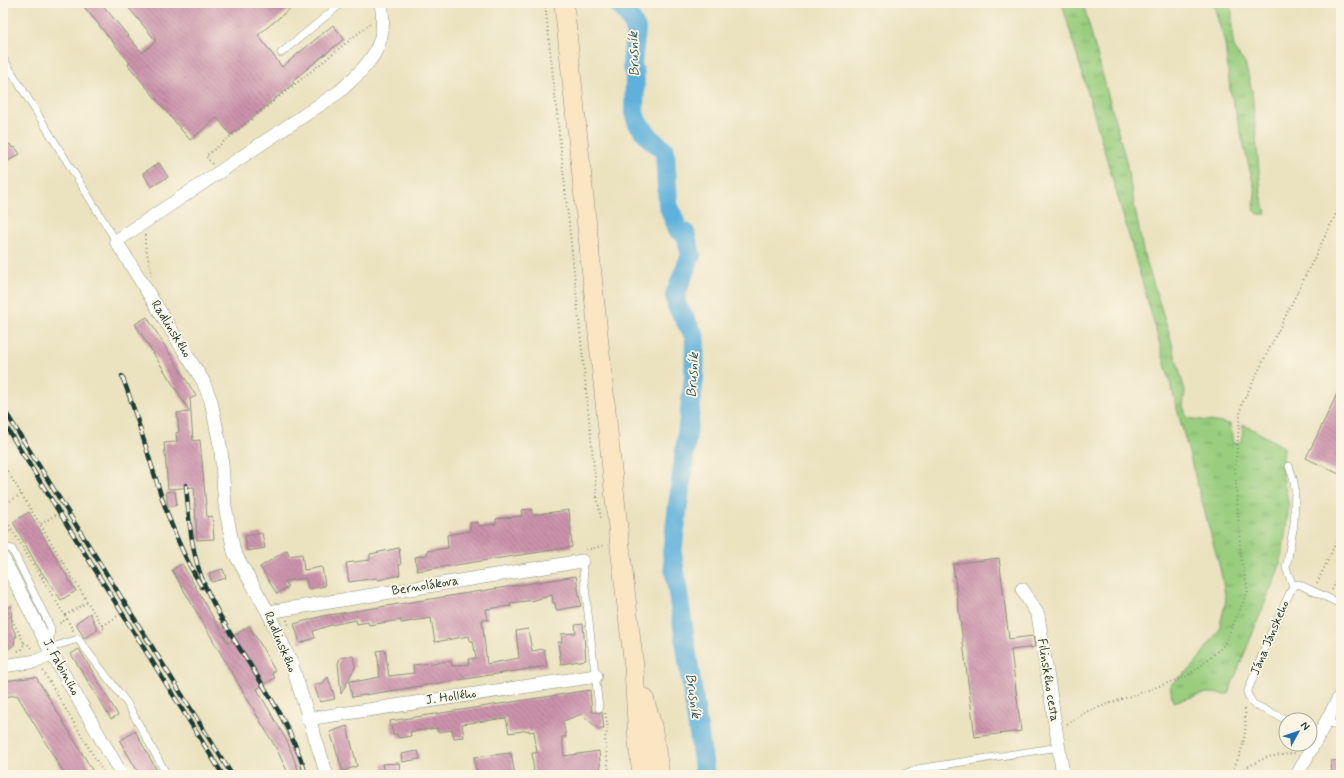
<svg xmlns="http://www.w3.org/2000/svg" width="1344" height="778" font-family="Mynerve,sans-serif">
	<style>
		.grass { fill: url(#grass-tufts); stroke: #5c865a }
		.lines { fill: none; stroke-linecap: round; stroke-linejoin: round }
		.river { stroke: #5fb1db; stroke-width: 20 }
		.building { fill: url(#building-back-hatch) }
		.lane-casing { stroke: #85907a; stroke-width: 8 }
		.street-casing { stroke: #85907a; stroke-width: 14 }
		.secondary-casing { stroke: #85907a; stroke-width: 20 }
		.path { stroke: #85907a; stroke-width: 2; stroke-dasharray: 1 3; stroke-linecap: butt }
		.lane { stroke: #fff; stroke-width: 7 }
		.street { stroke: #fff; stroke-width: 13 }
		.secondary { stroke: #fbe6c4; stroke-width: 19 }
		.rail-casing { stroke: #1f3d34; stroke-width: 4.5 }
		.rail { stroke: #fcf5e5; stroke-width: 3; stroke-dasharray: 9; stroke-linecap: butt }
		.labels { text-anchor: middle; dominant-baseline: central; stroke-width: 3.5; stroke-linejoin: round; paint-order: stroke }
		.street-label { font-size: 13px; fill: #1f3d34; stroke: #fcf5e5 }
		.water-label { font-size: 14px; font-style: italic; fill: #2f5a5e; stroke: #fcf5e5 }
	</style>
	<defs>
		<pattern id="grass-tufts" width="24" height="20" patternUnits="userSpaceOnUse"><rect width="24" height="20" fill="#9ace7f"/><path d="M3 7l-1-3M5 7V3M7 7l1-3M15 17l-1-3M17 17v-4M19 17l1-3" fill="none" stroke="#7da869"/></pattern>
		<pattern id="building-back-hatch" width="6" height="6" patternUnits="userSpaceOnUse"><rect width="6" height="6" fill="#cc93ac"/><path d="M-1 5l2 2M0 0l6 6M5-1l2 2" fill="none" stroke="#a5798d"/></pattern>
	</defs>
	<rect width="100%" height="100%" fill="#fcf5e5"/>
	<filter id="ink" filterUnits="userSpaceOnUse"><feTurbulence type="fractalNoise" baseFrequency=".025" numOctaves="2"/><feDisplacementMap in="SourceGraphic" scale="8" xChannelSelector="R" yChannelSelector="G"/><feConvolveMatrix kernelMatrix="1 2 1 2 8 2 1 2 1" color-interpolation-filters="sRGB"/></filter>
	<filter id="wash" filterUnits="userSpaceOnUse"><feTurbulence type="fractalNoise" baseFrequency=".012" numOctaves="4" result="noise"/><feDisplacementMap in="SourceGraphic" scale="16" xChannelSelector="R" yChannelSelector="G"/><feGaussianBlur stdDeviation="0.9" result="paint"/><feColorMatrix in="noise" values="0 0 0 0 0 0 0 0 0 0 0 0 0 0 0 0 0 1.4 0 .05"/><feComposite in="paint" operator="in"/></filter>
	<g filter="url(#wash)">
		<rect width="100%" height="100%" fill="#ebe2c0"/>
		<g class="grass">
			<polygon points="1062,3 1083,3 1126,161 1143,251 1169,333 1185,391 1183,406 1187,418 1230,424 1233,444 1242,441 1243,424 1284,447 1282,473 1289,506 1281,563 1228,694 1207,693 1173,702 1170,685 1192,668 1219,630 1226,600 1221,572 1154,323"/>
			<polygon points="1213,3 1228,3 1232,12 1232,34 1235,51 1245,63 1252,91 1261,194 1266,214 1258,214 1254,209 1255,191 1230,89 1225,43"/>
		</g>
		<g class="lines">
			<polyline class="river" points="620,3 620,6 627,13 636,29 632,65 635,74 634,112 637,122 652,140 665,151 668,204 678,230 685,233 691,255 675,295 677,306 695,337 694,378 672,553 705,775"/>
		</g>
		<g id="blocks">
			<g class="building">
				<polygon points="81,3 101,3 142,53 156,41 125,3 297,3 258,35 282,67 333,25 344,39 292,81 294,83 231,135 217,118 190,140 128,65 130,63"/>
				<polygon points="10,144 12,148 15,147 20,154 8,161 3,154 3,148"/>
				<polygon points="159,163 168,177 151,187 143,173"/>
				<polygon points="147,317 196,396 190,399 193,441 200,440 207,517 212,516 214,539 197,540 194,487 168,489 164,443 177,442 176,433 179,432 177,413 190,412 135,324"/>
				<polygon points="1341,386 1341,446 1337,453 1341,455 1341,475 1306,458"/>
				<polygon points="175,491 177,505 168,507 166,492"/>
				<polygon points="532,509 532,515 569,510 572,547 417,571 415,557 427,555 427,551 448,548 447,535 470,531 470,523 478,522 479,526 496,524 496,519 522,516 521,510"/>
				<polygon points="29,512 76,591 61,600 36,564 13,522"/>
				<polygon points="262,533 265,548 247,551 245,536"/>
				<polygon points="399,548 401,565 399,565 400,575 378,580 377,578 349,582 346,563 370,560 370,554"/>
				<polygon points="287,550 289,556 302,554 304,570 322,567 325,586 308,589 306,578 285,581 288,587 277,594 260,567"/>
				<polygon points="999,558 1009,639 1033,636 1035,647 1011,650 1021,731 975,737 953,564"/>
				<polygon points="182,564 228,643 233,640 232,637 249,626 261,645 275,671 272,673 275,678 257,689 288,743 300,775 289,775 276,748 172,570"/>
				<polygon points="223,569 226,578 212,582 209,573"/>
				<polygon points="576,576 581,606 556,610 555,603 553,603 552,595 535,600 510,603 511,606 486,609 488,620 482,620 487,664 519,658 516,631 528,629 532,651 544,649 547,666 352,697 349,681 359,680 359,681 380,677 377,651 385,650 389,676 414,673 413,665 451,661 452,666 469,664 469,659 476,658 473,641 470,641 469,636 435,642 431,618 401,623 401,620 369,625 368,622 357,624 356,620 331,625 313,631 315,638 300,643 294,624 323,616"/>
				<polygon points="11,606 12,626 17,637 15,637 14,645 3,653 3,610"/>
				<polygon points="90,613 98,630 84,638 76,623"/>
				<polygon points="583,624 586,660 561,664 558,642 562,642 561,634 576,633 575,625"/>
				<polygon points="79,649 118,715 111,719 71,654"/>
				<polygon points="353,656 355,667 341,694 338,663 340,658"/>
				<polygon points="36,677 69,731 95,775 65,775 17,695 3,697 3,681"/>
				<polygon points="328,677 335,699 320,702 314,685 323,683"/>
				<polygon points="590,690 592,712 602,712 604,729 598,729 582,714 563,721 566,737 562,737 564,756 599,751 601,774 534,775 532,753 537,753 534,731 529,732 529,730 509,733 506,718 462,724 464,737 454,738 452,730 438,732 437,728 410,732 411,736 398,738 397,734 393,735 390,721"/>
				<polygon points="347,726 357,766 343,771 330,732"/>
				<polygon points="135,731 155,767 160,775 140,775 120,741"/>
				<polygon points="418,751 420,759 402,762 401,754"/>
				<polygon points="511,753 515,775 477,775 474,757"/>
				<polygon points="1341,760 1341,775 1332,775 1331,761"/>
				<polygon points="399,763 401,775 384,775 382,764"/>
			</g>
		</g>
	</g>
	<g filter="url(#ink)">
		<use href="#blocks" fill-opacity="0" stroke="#85907a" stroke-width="1"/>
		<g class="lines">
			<defs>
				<g id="lane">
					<polyline points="281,53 342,3"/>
					<polyline points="3,58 116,241"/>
					<polyline points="1289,466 1293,478 1295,489 1294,524 1286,568 1293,586"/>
					<polyline points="3,547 12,549 51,628 49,648 78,639 127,703 167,775"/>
					<polyline points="582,561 599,708"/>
					<polyline points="1287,720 1253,704 1247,693 1270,635 1293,586 1298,584 1341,604"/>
					<polyline points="1327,721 1341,728"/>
					<polyline points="901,775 917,769 1059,747"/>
				</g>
				<g id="street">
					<polyline points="3,558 52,654 122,775"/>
					<polyline points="1022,589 1038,615 1063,775"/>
					<polyline points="268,612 582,561"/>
					<polyline points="3,666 37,661 52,654"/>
					<polyline points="307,719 596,676"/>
					<path d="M 327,775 L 292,665 L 268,612 L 234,552 L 225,506 L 221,450 L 211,401 L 203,381 L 116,241 L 339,92 C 369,64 389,47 381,3"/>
					<polyline points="1297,775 1341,694"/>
				</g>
				<g id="secondary">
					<polyline points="564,3 619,538 634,667 638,742 642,775"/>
					<polyline points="644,698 652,726 660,775"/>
				</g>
			</defs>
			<use href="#lane" class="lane-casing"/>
			<use href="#street" class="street-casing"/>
			<use href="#secondary" class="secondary-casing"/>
			<g class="path">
				<polyline points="545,3 572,252 597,497 600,497"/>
				<polyline points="212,164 206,156 371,23"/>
				<polyline points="145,235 145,244 152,276"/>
				<polyline points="3,464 104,629"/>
				<polyline points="597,497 601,518"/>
				<polyline points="3,505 22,494"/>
				<polyline points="3,515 12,530 3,535"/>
				<polyline points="41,524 62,511"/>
				<polyline points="12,530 67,619 58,624"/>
				<polyline points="586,550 605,545"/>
				<polyline points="34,565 36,564 44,580"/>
				<polyline points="1317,583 1341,532"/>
				<polyline points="1332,590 1341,570"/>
				<polyline points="3,602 24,643 22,649 17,651"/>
				<polyline points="65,615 88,602"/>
				<polyline points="67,619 74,632"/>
				<polyline points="287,620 290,629"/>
				<polyline points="103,626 125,611"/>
				<polyline points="24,643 29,645 32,650"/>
				<polyline points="43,671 105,775"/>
				<polyline points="1338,682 1341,676"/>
				<polyline points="605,713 608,728 605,738 609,775"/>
				<polyline points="1067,724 1088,711 1185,677 1202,665 1224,645 1248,591 1241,559 1235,468 1241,406 1341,204"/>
				<path d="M 1230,775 C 1243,751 1247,736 1245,709"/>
				<polyline points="1230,775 1267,757 1295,753"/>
			</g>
			<use href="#lane" class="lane"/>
			<use href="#street" class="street"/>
			<use href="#secondary" class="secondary"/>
			<defs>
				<g id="rail">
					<path d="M 122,376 C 150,447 161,521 202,587"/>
					<polyline points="3,408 232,775"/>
					<polyline points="3,422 223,775"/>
					<path d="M 186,485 C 189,519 191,554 205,586 C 234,651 286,705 306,775"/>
				</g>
			</defs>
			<use href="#rail" class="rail-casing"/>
			<use href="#rail" class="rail"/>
		</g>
	</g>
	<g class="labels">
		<g class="street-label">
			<text transform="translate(171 329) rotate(58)">Radlinského</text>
			<text transform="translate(425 586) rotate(-9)">Bernolákova</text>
			<text transform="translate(1270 638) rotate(-67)">Jána Jánskeho</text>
			<text transform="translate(280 642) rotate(67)">Radlinského</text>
			<text transform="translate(61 667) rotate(61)">J. Fabiniho</text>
			<text transform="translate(1048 680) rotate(81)">Filinského cesta</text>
			<text transform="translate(451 697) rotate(-8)">J. Hollého</text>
		</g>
		<g class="water-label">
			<text transform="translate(634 54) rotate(-92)">Brusník</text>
			<text transform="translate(693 375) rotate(-87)">Brusník</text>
			<text transform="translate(693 696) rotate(82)">Brusník</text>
		</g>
	</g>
	<rect width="1344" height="778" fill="none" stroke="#fcf5e5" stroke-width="16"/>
	<g transform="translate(1298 732) rotate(50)"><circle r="19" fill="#fcf5e5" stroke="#a4ab9e"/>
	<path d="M0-3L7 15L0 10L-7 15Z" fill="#1f6fb2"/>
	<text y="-6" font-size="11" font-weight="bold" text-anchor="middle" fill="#1f3d34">N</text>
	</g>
</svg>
